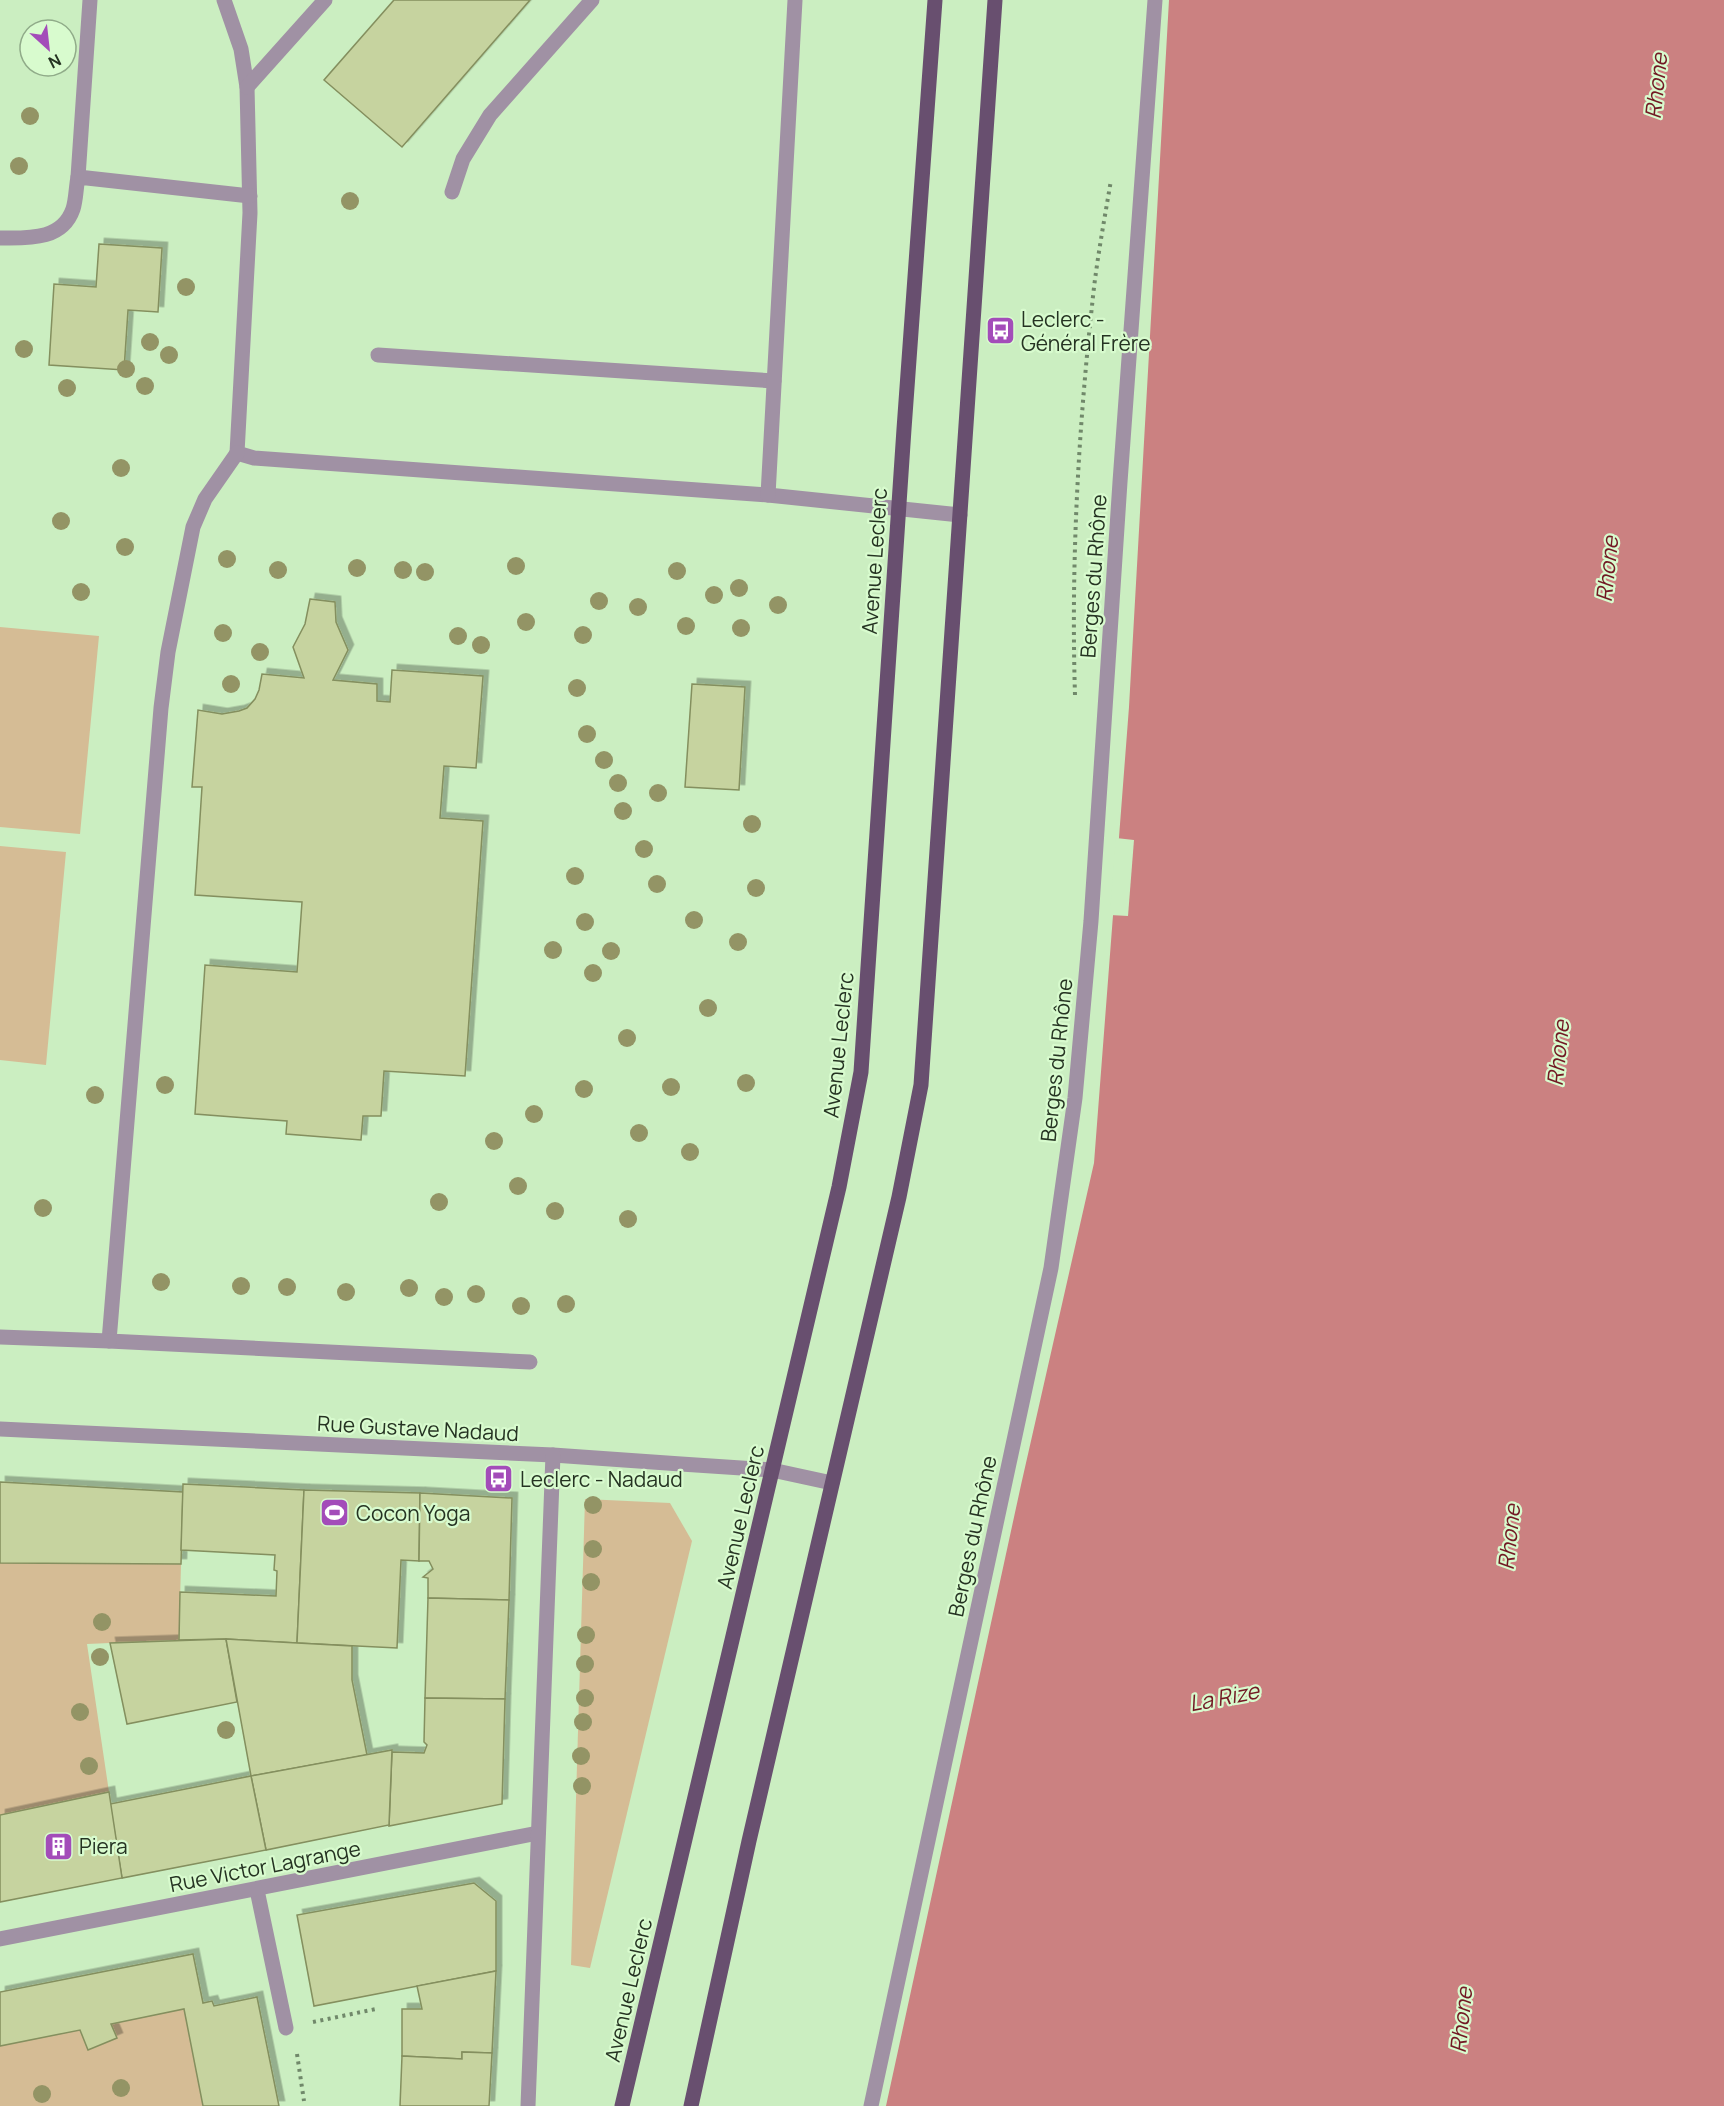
<svg xmlns="http://www.w3.org/2000/svg" width="1724" height="2106" font-family="Manrope,sans-serif">
	<style>
		.green { fill: #d5bc95 }
		.water { fill: #cb8181 }
		.pier { fill: #cbeec1 }
		.building { fill: #c6d39f; stroke: #848f5e; stroke-width: 1.5; filter: url(#shadow) }
		.lines { fill: none; stroke-linecap: round; stroke-linejoin: round }
		.path { stroke: #70886a; stroke-width: 4; stroke-dasharray: 3 4.5; stroke-linecap: butt }
		.service { stroke: #a091a4; stroke-width: 15 }
		.pedestrian { stroke: #a091a4; stroke-width: 15 }
		.minor { stroke: #a091a4; stroke-width: 15 }
		.primary { stroke: #684f6f; stroke-width: 15 }
		.tree { fill: #939465 }
		.labels { text-anchor: middle; dominant-baseline: central; stroke-width: 4.5; stroke-linejoin: round; paint-order: stroke }
		.poi-label { font-size: 21px; fill: #253322; stroke: #d8fbce; text-anchor: start }
		.street-label { font-size: 21px; fill: #253322; stroke: #d8fbce }
		.water-label { font-size: 22px; font-style: italic; fill: #721924; stroke: #d8fbce }
	</style>
	<defs>
		<filter id="shadow"><feDropShadow dx="5.5" dy="-5.5" stdDeviation="0" flood-color="#0004"/></filter>
	</defs>
	<rect width="100%" height="100%" fill="#cbeec1"/>
	<g class="green">
		<polygon points="0,627 99,636 80,834 0,827"/>
		<polygon points="0,846 66,852 46,1065 0,1060"/>
		<polygon points="585,1499 670,1503 692,1541 590,1968 571,1965"/>
		<polygon points="0,1563 181,1564 179,1640 87,1644 109,1792 0,1815"/>
		<polygon points="184,2009 203,2106 0,2106 0,2046 80,2030 89,2050 117,2038 111,2024"/>
	</g>
	<polygon class="water" points="1169,0 1724,0 1724,2106 886,2106 1021,1485 1094,1163 1129,707"/>
	<polygon class="pier" points="1116,838 1134,840 1128,916 1110,915"/>
	<g class="building">
		<polygon points="394,0 530,0 402,147 324,80"/>
		<polygon points="99,244 162,248 158,312 128,310 124,370 49,365 54,284 96,287"/>
		<polygon points="310,599 335,602 336,622 348,650 333,680 377,684 377,701 390,702 392,670 483,676 476,768 444,766 440,818 483,821 465,1076 384,1071 381,1116 363,1116 361,1140 286,1134 287,1121 195,1114 205,965 297,972 302,902 195,895 202,787 192,787 198,710 222,714 239,711 247,708 255,699 259,690 262,674 304,678 293,647 305,624"/>
		<polygon points="692,684 745,687 739,790 685,787"/>
		<polygon points="0,1482 183,1492 181,1564 0,1563"/>
		<polygon points="183,1484 304,1490 297,1643 226,1639 179,1640 180,1592 276,1596 277,1571 274,1570 275,1555 181,1550"/>
		<polygon points="304,1490 420,1493 419,1561 401,1560 397,1648 297,1643"/>
		<polygon points="420,1493 512,1498 509,1600 428,1598 428,1578 423,1577 433,1569 429,1561 419,1561"/>
		<polygon points="428,1598 509,1600 505,1699 425,1698"/>
		<polygon points="226,1639 237,1702 127,1724 110,1643"/>
		<polygon points="226,1639 352,1646 352,1680 367,1755 251,1776"/>
		<polygon points="425,1698 505,1699 502,1804 389,1826 392,1752 424,1753 427,1745 424,1742"/>
		<polygon points="392,1750 389,1825 266,1850 251,1776"/>
		<polygon points="251,1776 266,1850 122,1878 110,1804"/>
		<polygon points="109,1792 122,1878 0,1902 0,1815"/>
		<polygon points="474,1883 496,1901 496,1971 314,2006 297,1915"/>
		<polygon points="193,1954 203,2003 212,2001 214,2006 257,1997 279,2106 203,2106 184,2009 111,2024 117,2038 88,2050 80,2030 0,2046 0,1992"/>
		<polygon points="496,1971 492,2053 462,2052 462,2059 402,2056 402,2009 422,2009 417,1986"/>
		<polygon points="462,2052 492,2053 489,2106 400,2106 402,2056 462,2059"/>
	</g>
	<g class="lines">
		<g class="path">
			<path d="M 1075,695 C 1071,566 1078,435 1092,306 C 1096,264 1104,222 1111,180"/>
			<polyline points="313,2022 376,2009"/>
			<polyline points="297,2054 304,2101"/>
		</g>
		<g class="service">
			<polyline points="224,0 241,49 247,87 250,213 237,453 254,458 768,495 960,515"/>
			<polyline points="247,87 325,0"/>
			<polyline points="78,177 90,0"/>
			<polyline points="452,192 463,159 490,115 592,0"/>
			<path d="M 0,238 C 27,238 62,241 73,209 C 76,200 76,187 78,177 L 250,196"/>
			<polyline points="378,355 774,381"/>
			<polyline points="237,453 205,499 193,527 168,652 161,708 109,1341 530,1362"/>
			<polyline points="768,495 795,0"/>
			<polyline points="0,1337 109,1341"/>
			<polyline points="257,1890 286,2028"/>
		</g>
		<polyline class="pedestrian" points="871,2106 1051,1268 1075,1098 1091,921 1120,482 1155,0"/>
		<g class="minor">
			<polyline points="0,1429 553,1455 681,1464 772,1470 832,1483"/>
			<polyline points="0,1939 538,1833"/>
			<polyline points="528,2106 553,1455"/>
		</g>
		<g class="primary">
			<polyline points="622,2106 839,1187 861,1072 904,429 935,0"/>
			<polyline points="691,2106 749,1841 899,1197 921,1085 995,0"/>
		</g>
	</g>
	<g class="tree">
		<circle cx="30" cy="116" r="9"/>
		<circle cx="19" cy="166" r="9"/>
		<circle cx="350" cy="201" r="9"/>
		<circle cx="186" cy="287" r="9"/>
		<circle cx="150" cy="342" r="9"/>
		<circle cx="24" cy="349" r="9"/>
		<circle cx="169" cy="355" r="9"/>
		<circle cx="126" cy="369" r="9"/>
		<circle cx="145" cy="386" r="9"/>
		<circle cx="67" cy="388" r="9"/>
		<circle cx="121" cy="468" r="9"/>
		<circle cx="61" cy="521" r="9"/>
		<circle cx="125" cy="547" r="9"/>
		<circle cx="227" cy="559" r="9"/>
		<circle cx="516" cy="566" r="9"/>
		<circle cx="357" cy="568" r="9"/>
		<circle cx="278" cy="570" r="9"/>
		<circle cx="403" cy="570" r="9"/>
		<circle cx="677" cy="571" r="9"/>
		<circle cx="425" cy="572" r="9"/>
		<circle cx="739" cy="588" r="9"/>
		<circle cx="81" cy="592" r="9"/>
		<circle cx="714" cy="595" r="9"/>
		<circle cx="599" cy="601" r="9"/>
		<circle cx="778" cy="605" r="9"/>
		<circle cx="638" cy="607" r="9"/>
		<circle cx="526" cy="622" r="9"/>
		<circle cx="686" cy="626" r="9"/>
		<circle cx="741" cy="628" r="9"/>
		<circle cx="223" cy="633" r="9"/>
		<circle cx="583" cy="635" r="9"/>
		<circle cx="458" cy="636" r="9"/>
		<circle cx="481" cy="645" r="9"/>
		<circle cx="260" cy="652" r="9"/>
		<circle cx="231" cy="684" r="9"/>
		<circle cx="577" cy="688" r="9"/>
		<circle cx="587" cy="734" r="9"/>
		<circle cx="604" cy="760" r="9"/>
		<circle cx="618" cy="783" r="9"/>
		<circle cx="658" cy="793" r="9"/>
		<circle cx="623" cy="811" r="9"/>
		<circle cx="752" cy="824" r="9"/>
		<circle cx="644" cy="849" r="9"/>
		<circle cx="575" cy="876" r="9"/>
		<circle cx="657" cy="884" r="9"/>
		<circle cx="756" cy="888" r="9"/>
		<circle cx="694" cy="920" r="9"/>
		<circle cx="585" cy="922" r="9"/>
		<circle cx="738" cy="942" r="9"/>
		<circle cx="553" cy="950" r="9"/>
		<circle cx="611" cy="951" r="9"/>
		<circle cx="593" cy="973" r="9"/>
		<circle cx="708" cy="1008" r="9"/>
		<circle cx="627" cy="1038" r="9"/>
		<circle cx="746" cy="1083" r="9"/>
		<circle cx="165" cy="1085" r="9"/>
		<circle cx="671" cy="1087" r="9"/>
		<circle cx="584" cy="1089" r="9"/>
		<circle cx="95" cy="1095" r="9"/>
		<circle cx="534" cy="1114" r="9"/>
		<circle cx="639" cy="1133" r="9"/>
		<circle cx="494" cy="1141" r="9"/>
		<circle cx="690" cy="1152" r="9"/>
		<circle cx="518" cy="1186" r="9"/>
		<circle cx="439" cy="1202" r="9"/>
		<circle cx="43" cy="1208" r="9"/>
		<circle cx="555" cy="1211" r="9"/>
		<circle cx="628" cy="1219" r="9"/>
		<circle cx="161" cy="1282" r="9"/>
		<circle cx="241" cy="1286" r="9"/>
		<circle cx="287" cy="1287" r="9"/>
		<circle cx="409" cy="1288" r="9"/>
		<circle cx="346" cy="1292" r="9"/>
		<circle cx="476" cy="1294" r="9"/>
		<circle cx="444" cy="1297" r="9"/>
		<circle cx="566" cy="1304" r="9"/>
		<circle cx="521" cy="1306" r="9"/>
		<circle cx="593" cy="1505" r="9"/>
		<circle cx="593" cy="1549" r="9"/>
		<circle cx="591" cy="1582" r="9"/>
		<circle cx="102" cy="1622" r="9"/>
		<circle cx="586" cy="1635" r="9"/>
		<circle cx="100" cy="1657" r="9"/>
		<circle cx="585" cy="1664" r="9"/>
		<circle cx="585" cy="1698" r="9"/>
		<circle cx="80" cy="1712" r="9"/>
		<circle cx="583" cy="1722" r="9"/>
		<circle cx="226" cy="1730" r="9"/>
		<circle cx="581" cy="1756" r="9"/>
		<circle cx="89" cy="1766" r="9"/>
		<circle cx="582" cy="1786" r="9"/>
		<circle cx="121" cy="2088" r="9"/>
		<circle cx="42" cy="2094" r="9"/>
	</g>
	<defs>
		<symbol id="bus-square" viewBox="-11 -11 22 22"><rect x="-9" y="-9" width="18" height="18" rx="4" fill="#a34cb9" stroke="#d8fbce"/><path d="M-5-6H5V4H4V6H2V4H-2V6H-4V4H-5ZM-3.5-4V0h7V-4ZM-3.5 1.2v1.5H-2V1.2ZM2 1.2v1.5H3.5V1.2Z" fill="#fff"/></symbol>
		<symbol id="stadium-square" viewBox="-11 -11 22 22"><rect x="-9" y="-9" width="18" height="18" rx="4" fill="#a34cb9" stroke="#d8fbce"/><path d="M0-5a6.5 5 0 1 0 0 10a6.5 5 0 1 0 0-10ZM-3.5-1.8h7v3.6h-7Z" fill="#fff"/></symbol>
		<symbol id="building-square" viewBox="-11 -11 22 22"><rect x="-9" y="-9" width="18" height="18" rx="4" fill="#a34cb9" stroke="#d8fbce"/><path d="M-4-6H4V6H1V3H-1V6H-4ZM-2.5-4.3h1.7v1.8h-1.7ZM.8-4.3h1.7v1.8H.8ZM-2.5-1h1.7V.8h-1.7ZM.8-1h1.7V.8H.8Z" fill="#fff"/></symbol>
	</defs>
	<g fill-rule="evenodd">
		<use href="#bus-square" x="984" y="314" width="33" height="33"/>
		<use href="#bus-square" x="482" y="1462" width="33" height="33"/>
		<use href="#stadium-square" x="318" y="1496" width="33" height="33"/>
		<use href="#building-square" x="42" y="1830" width="33" height="33"/>
	</g>
	<g class="labels">
		<g class="poi-label">
			<text x="1021" y="319">Leclerc -<tspan x="1021" dy="24">Général Frère</tspan></text>
			<text x="520" y="1479">Leclerc - Nadaud</text>
			<text x="356" y="1513">Cocon Yoga</text>
			<text x="79" y="1846">Piera</text>
		</g>
		<g class="street-label">
			<text transform="translate(874 561) rotate(-86)">Avenue Leclerc</text>
			<text transform="translate(1093 576) rotate(-86)">Berges du Rhône</text>
			<text transform="translate(838 1045) rotate(-84)">Avenue Leclerc</text>
			<text transform="translate(1056 1060) rotate(-84)">Berges du Rhône</text>
			<text transform="translate(418 1428) rotate(3)">Rue Gustave Nadaud</text>
			<text transform="translate(740 1517) rotate(-77)">Avenue Leclerc</text>
			<text transform="translate(972 1536) rotate(-78)">Berges du Rhône</text>
			<text transform="translate(265 1866) rotate(-11)">Rue Victor Lagrange</text>
			<text transform="translate(628 1990) rotate(-77)">Avenue Leclerc</text>
		</g>
		<g class="water-label">
			<text transform="translate(1656 86) rotate(-84)">Rhone</text>
			<text transform="translate(1607 569) rotate(-84)">Rhone</text>
			<text transform="translate(1558 1053) rotate(-84)">Rhone</text>
			<text transform="translate(1509 1537) rotate(-84)">Rhone</text>
			<text transform="translate(1224 1697) rotate(-11)">La Rize</text>
			<text transform="translate(1461 2020) rotate(-84)">Rhone</text>
		</g>
	</g>
	<g transform="translate(48 48) rotate(153)"><circle r="28" fill="#d8fbce" stroke="#90ab89" stroke-width="1.5"/>
	<path d="M0-4.5L10 22L0 15L-10 22Z" fill="#a34cb9"/>
	<text y="-9" font-size="16" font-weight="bold" text-anchor="middle" fill="#253322">N</text>
	</g>
</svg>
